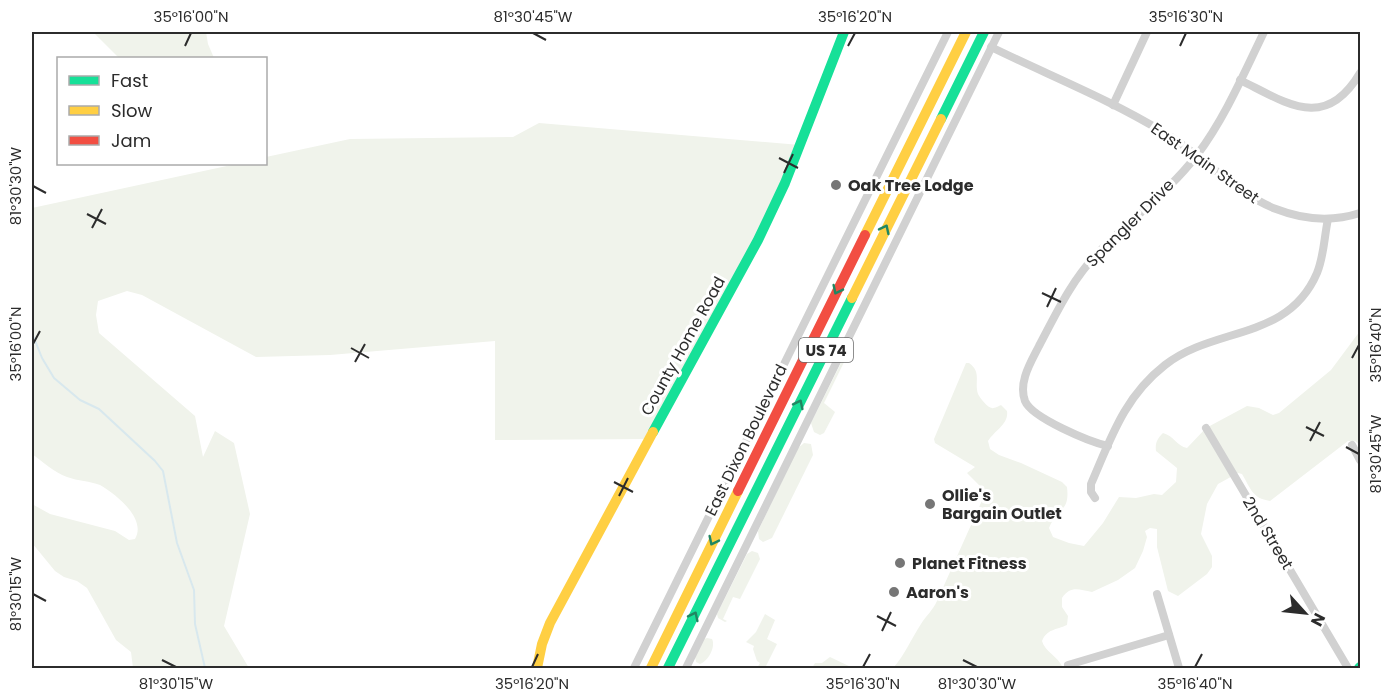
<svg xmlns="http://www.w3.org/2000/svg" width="1392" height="700" font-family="Poppins,sans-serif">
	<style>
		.green { fill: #f0f3eb }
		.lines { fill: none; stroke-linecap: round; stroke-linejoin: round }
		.stream { stroke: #d8e8ee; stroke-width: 2 }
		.street { stroke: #d1d1d1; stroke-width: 8 }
		.fast { stroke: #16e098; stroke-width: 10 }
		.slow { stroke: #ffcf43; stroke-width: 10 }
		.jam { stroke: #f24e42; stroke-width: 10 }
		.oneway { stroke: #218662 }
		.ticks { fill: none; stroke: #2c2c2c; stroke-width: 2 }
		.poi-dot { fill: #767676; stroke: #fff; stroke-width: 2 }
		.labels { text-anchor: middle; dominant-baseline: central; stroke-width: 6; stroke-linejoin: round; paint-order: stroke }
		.shield { fill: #fff; stroke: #6b6b6b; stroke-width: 1.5 }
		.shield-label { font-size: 15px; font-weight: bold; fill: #2c2c2c }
		.street-label { font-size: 16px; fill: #2c2c2c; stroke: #fff }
		.poi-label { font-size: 16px; font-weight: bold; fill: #2c2c2c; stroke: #fff; text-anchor: start }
		.neatline { fill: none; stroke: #2c2c2c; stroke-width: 2 }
		.ticks-label { font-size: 15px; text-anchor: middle; fill: #2c2c2c }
	</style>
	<rect width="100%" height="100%" fill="#fff"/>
	<g class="green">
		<polygon points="93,32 206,32 208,44 214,58 119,58"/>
		<path d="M 539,123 L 800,145 L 785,183 L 649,439 L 495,440 L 495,341 L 330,355 L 256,357 L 142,295 L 127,291 L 98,301 L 96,315 L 99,333 L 195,416 L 203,457 L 215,431 L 234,443 L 250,514 L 224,626 L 249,668 L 133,668 L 131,652 L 116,640 L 87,588 L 77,581 L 64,577 L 55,571 L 32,543 L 32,504 L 50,514 L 115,531 L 129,540 L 135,539 C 147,519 116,494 100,485 C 90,481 78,481 67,477 C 54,472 43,462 32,454 L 32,208 L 236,164 L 266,164 L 266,157 L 350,139 L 513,137 Z"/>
		<path d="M 1360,331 L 1360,460 L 1359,444 L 1355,441 L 1348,441 L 1270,501 C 1252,498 1251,489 1242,474 L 1238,473 L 1218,484 L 1207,504 L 1201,534 L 1212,556 L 1212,567 L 1207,574 L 1178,596 L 1168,591 L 1157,547 L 1157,529 L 1150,528 L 1145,531 L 1147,537 L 1143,551 L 1135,568 L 1118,580 L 1092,592 C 1079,590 1071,585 1062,598 L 1062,607 L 1068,616 L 1067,625 C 1056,630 1047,629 1042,641 C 1045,652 1057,655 1063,668 L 893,668 C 905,655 911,639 921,624 C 926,616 933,610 937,601 L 984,496 L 982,488 L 967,473 L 975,467 L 935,443 L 934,439 L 966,363 L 969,363 C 982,372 974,382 978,394 C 980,398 988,408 992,408 C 993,409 999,406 1001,405 L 1007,411 C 1009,424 995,430 988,441 L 990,449 L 999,455 L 1021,463 L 1062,482 L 1067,487 C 1070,512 1058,507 1049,528 L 1053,537 L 1069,543 L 1084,546 L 1103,523 L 1119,497 L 1136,498 L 1154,494 L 1162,495 L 1176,482 L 1177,468 L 1156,451 C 1155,443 1157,439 1163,433 C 1174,436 1177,446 1187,448 L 1206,428 L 1247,406 L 1259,408 L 1273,415 L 1279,413 L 1331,370 Z"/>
		<polygon points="848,349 850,350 824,403 835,412 824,433 820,435 814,432 811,423"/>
		<polygon points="804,443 811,444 813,455 772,538 763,542 759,539 758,531 798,448"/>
		<polygon points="752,551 758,553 760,559 740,599 733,597 723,619 727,621 725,622 718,618 717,614 747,554"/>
		<polygon points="765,614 775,620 767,639 777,644 765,668 757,668 760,663 757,661 753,649 754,646 746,642 756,632"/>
		<path d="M 707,638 L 712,639 C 716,647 708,661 700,664 L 696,662 L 695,657 L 704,639 Z"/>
		<polygon points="830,657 853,668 812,668 815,663 822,663"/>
	</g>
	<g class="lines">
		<polyline class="stream" points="32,333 42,358 54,378 80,400 99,409 155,461 163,471 177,543 194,590 195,624 205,668"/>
		<g class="street">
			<path d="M 991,47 C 1048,75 1109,99 1163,132 C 1201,154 1236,194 1276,209 C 1304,220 1332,222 1360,213"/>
			<path d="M 1240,80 C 1287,103 1325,132 1360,73"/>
			<polyline points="1113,105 1147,32"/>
			<polyline points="1206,428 1348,668"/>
			<polyline points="1352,445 1360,460"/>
			<path d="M 1108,446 C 1090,442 1032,418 1025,401 C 1018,382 1031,362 1039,346 C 1056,314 1071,281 1097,254 C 1129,220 1168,193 1197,155 C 1225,118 1244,73 1264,32"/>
			<path d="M 1095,498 L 1091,492 L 1091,484 C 1111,438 1124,397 1165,365 C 1215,326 1288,341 1317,273 C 1324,256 1324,238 1328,219"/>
			<polyline points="1157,594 1179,668"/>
			<polyline points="1068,665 1169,635"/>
			<polyline points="634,668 948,32"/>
			<polyline points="686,668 999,32"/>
		</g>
		<g class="fast">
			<polyline points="941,119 984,32"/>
			<polyline points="653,432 758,240 785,183 844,32"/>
			<polyline points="668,668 852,298"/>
			<polyline points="1359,668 1360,667"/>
		</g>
		<g class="slow">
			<polyline points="865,235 966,32"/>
			<polyline points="852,298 941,119"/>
			<polyline points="537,668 542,644 550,623 653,432"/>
			<polyline points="651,668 738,491"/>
		</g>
		<polyline class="jam" points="738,491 865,235"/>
	</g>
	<defs><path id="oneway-chevron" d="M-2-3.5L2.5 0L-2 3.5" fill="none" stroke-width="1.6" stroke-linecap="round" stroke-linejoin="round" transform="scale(1.5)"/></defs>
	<g class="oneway">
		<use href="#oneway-chevron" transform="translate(885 229) rotate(-64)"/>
		<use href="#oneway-chevron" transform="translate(837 290) rotate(116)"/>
		<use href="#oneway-chevron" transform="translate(799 404) rotate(-64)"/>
		<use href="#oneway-chevron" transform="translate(713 541) rotate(116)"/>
		<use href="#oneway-chevron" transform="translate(694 616) rotate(-64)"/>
	</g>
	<path class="ticks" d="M 533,33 L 546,40M 185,46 L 191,33M 848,46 L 855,33M 1180,46 L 1186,33M 779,158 L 798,168M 784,173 L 793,154M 33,186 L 46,193M 87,214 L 106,224M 92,228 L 102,209M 1042,293 L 1061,302M 1047,307 L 1056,288M 33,344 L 40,331M 351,348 L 369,358M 1352,358 L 1359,345M 355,362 L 365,344M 1306,427 L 1324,436M 1310,441 L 1320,422M 1346,447 L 1359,454M 614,482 L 633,492M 619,496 L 628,478M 33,594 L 46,601M 877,616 L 896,626M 882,631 L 891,612M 162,660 L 176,667M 963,660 L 977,667M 532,667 L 538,654M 863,667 L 870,654M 1195,667 L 1202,654"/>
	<g class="poi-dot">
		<circle cx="836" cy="185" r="6"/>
		<circle cx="930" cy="504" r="6"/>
		<circle cx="900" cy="563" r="6"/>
		<circle cx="894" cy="592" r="6"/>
	</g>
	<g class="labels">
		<rect class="shield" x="799" y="338" width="54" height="24" rx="4.5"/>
		<g class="shield-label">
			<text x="826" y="350">US 74</text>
		</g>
		<g class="street-label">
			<text transform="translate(1205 163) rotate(35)">East Main Street</text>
			<text transform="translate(1130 223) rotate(-45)">Spangler Drive</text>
			<text transform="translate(683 346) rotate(-61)">County Home Road</text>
			<text transform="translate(746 440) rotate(-64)">East Dixon Boulevard</text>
			<text transform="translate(1268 533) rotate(59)">2nd Street</text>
		</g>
		<g class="poi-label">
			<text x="848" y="185">Oak Tree Lodge</text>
			<text x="942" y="495">Ollie's<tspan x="942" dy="18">Bargain Outlet</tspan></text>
			<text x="912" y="563">Planet Fitness</text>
			<text x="906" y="592">Aaron's</text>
		</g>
	</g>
	<rect width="1392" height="700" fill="none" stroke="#ffffff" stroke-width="66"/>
	<rect x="57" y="57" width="210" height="108" fill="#ffffff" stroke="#ababab" stroke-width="1.5"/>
	<rect x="69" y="76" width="30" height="9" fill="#16e098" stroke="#ababab" stroke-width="1.5"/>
	<text x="111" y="87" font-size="18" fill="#2c2c2c">Fast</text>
	<rect x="69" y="106" width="30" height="9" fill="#ffcf43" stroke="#ababab" stroke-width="1.5"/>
	<text x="111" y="117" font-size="18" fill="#2c2c2c">Slow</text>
	<rect x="69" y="136" width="30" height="9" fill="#f24e42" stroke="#ababab" stroke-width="1.5"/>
	<text x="111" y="147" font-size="18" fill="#2c2c2c">Jam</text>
	<g transform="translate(1305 613) rotate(117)" stroke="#ffffff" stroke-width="4.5" paint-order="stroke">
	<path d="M0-4.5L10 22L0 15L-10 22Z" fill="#2c2c2c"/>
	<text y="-9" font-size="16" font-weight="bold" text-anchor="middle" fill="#2c2c2c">N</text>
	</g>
	<rect x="33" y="33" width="1326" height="634" class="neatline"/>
	<g class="ticks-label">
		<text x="191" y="22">35°16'00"N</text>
		<text x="533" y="22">81°30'45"W</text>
		<text x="855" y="22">35°16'20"N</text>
		<text x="1186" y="22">35°16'30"N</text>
		<text transform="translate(16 186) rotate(-90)" y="5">81°30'30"W</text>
		<text transform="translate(16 344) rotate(-90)" y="5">35°16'00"N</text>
		<text transform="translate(1376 345) rotate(-90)" y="5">35°16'40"N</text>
		<text transform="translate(1376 454) rotate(-90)" y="5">81°30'45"W</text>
		<text transform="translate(16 594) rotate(-90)" y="5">81°30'15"W</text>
		<text x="176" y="689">81°30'15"W</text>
		<text x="532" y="689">35°16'20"N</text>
		<text x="863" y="689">35°16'30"N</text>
		<text x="977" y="689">81°30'30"W</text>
		<text x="1195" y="689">35°16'40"N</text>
	</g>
</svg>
